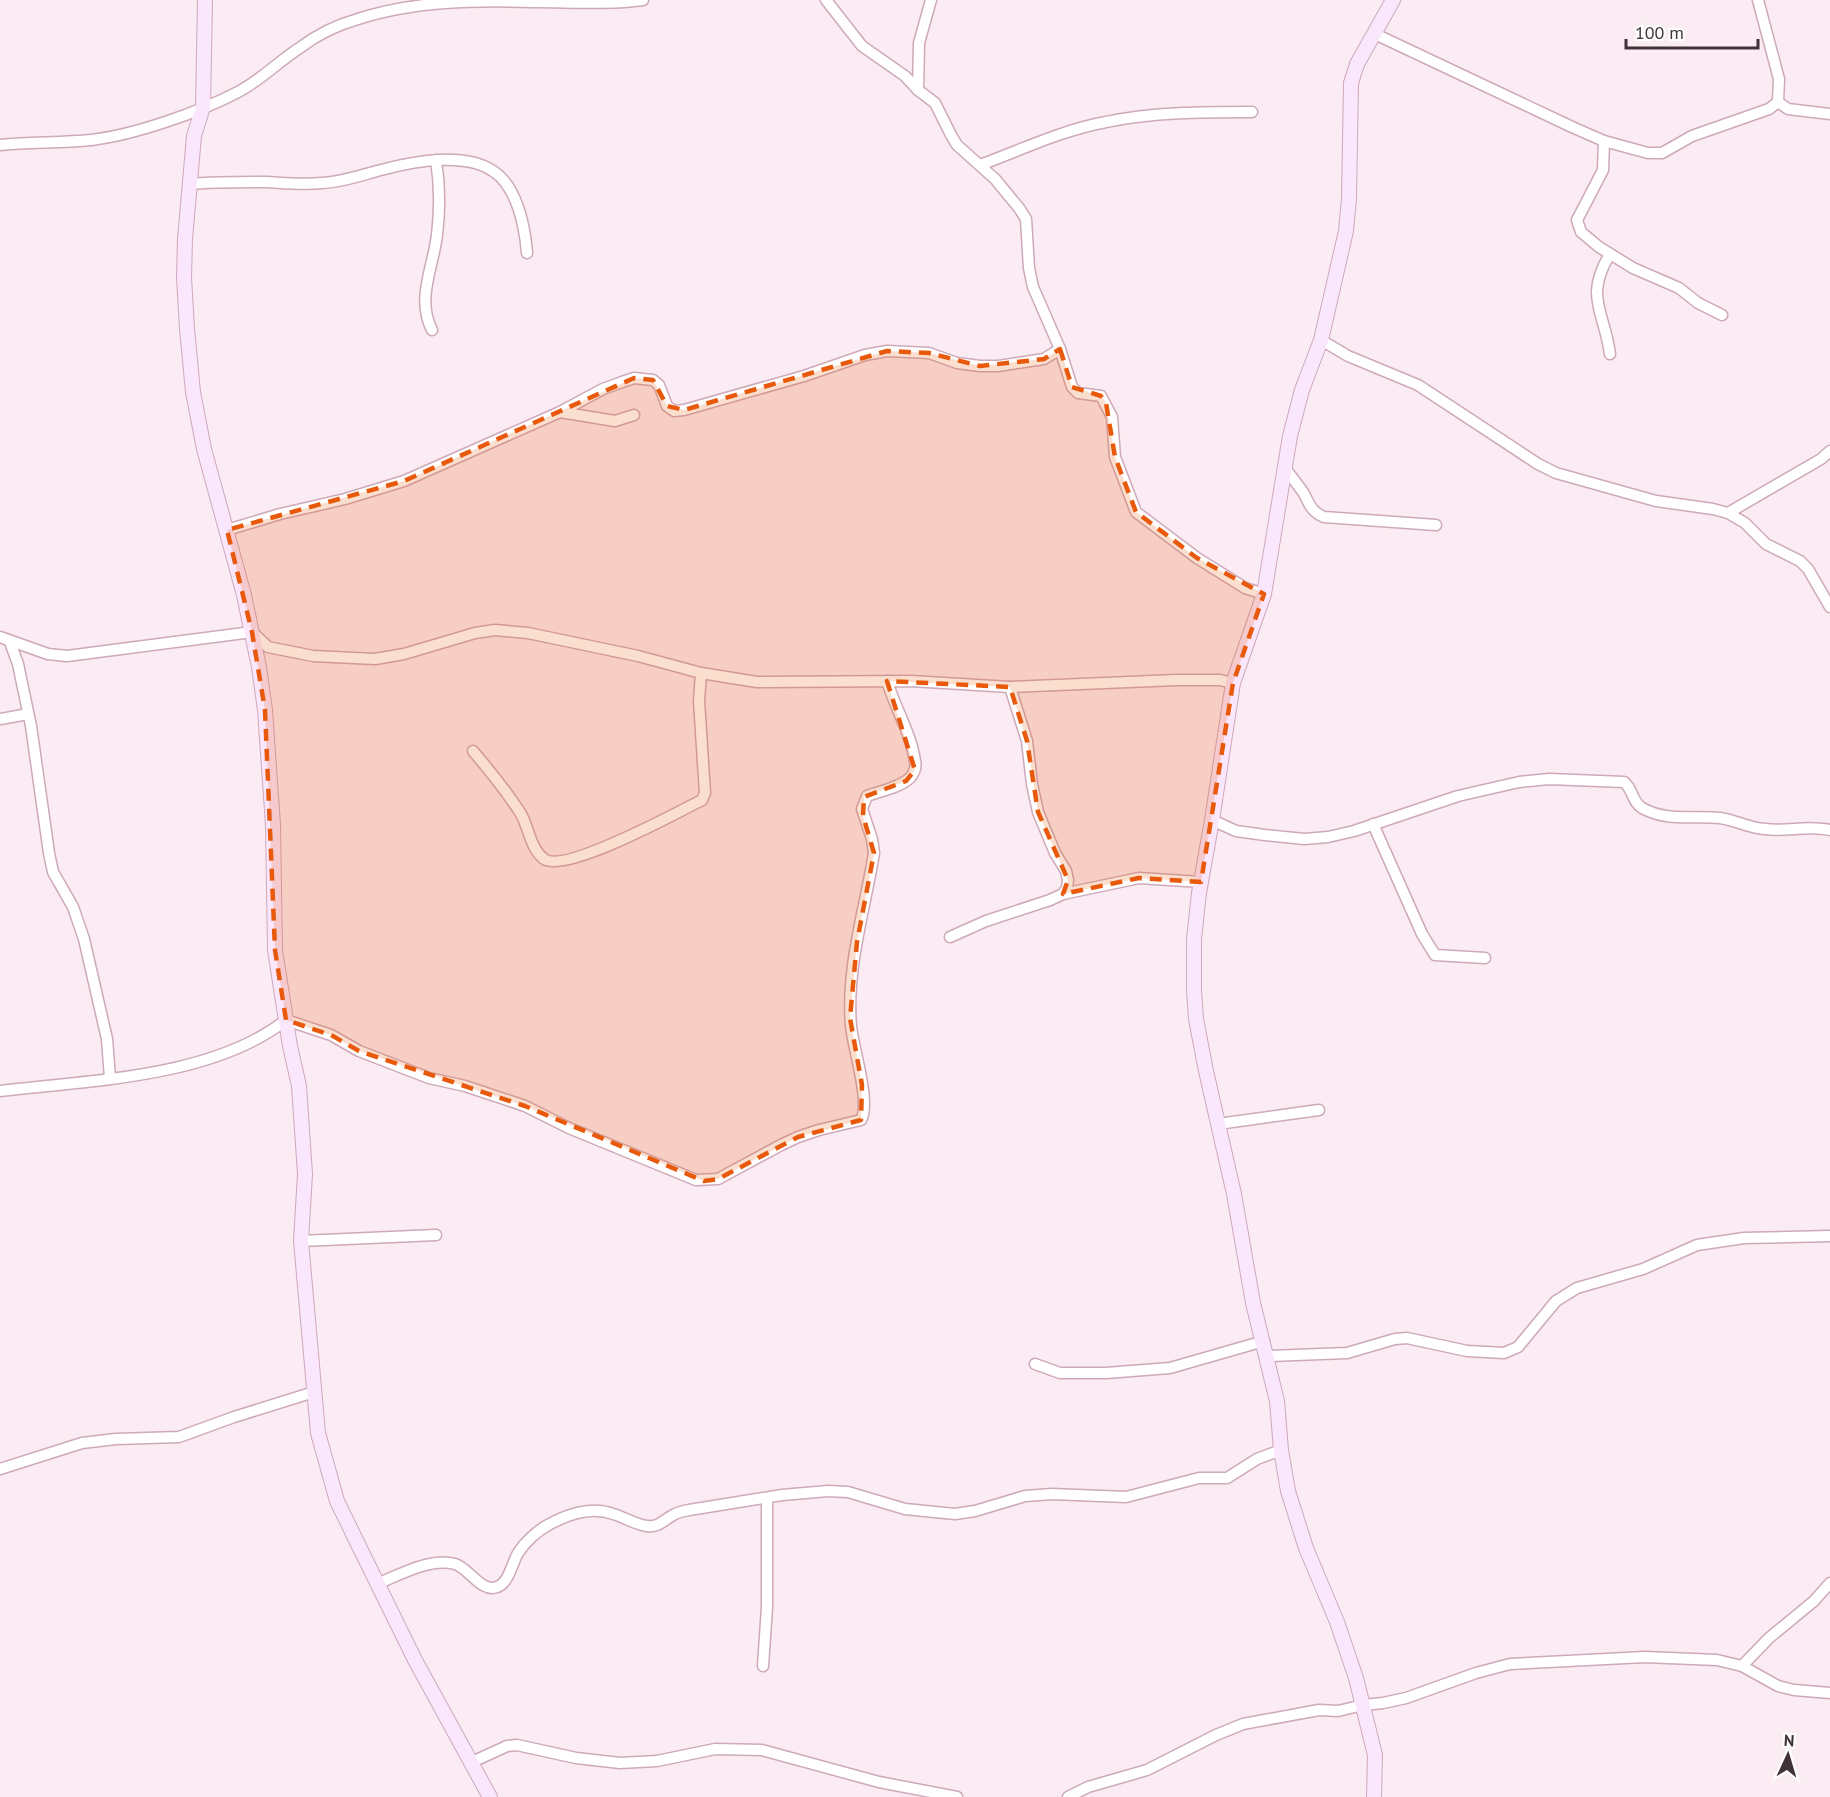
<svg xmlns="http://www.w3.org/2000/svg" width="1830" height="1797" font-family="'PT Sans',sans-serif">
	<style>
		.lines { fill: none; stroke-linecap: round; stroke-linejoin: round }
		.street-casing { stroke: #cea9ba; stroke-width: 13 }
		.secondary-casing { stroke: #cea9ba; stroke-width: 16 }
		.street { stroke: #fff; stroke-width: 10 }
		.secondary { stroke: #fae7fe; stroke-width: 14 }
		.marked { fill: #e8590c; fill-opacity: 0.2; stroke: #e8590c; stroke-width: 4.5; stroke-dasharray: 12 8; stroke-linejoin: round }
	</style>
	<rect width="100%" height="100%" fill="#fbebf2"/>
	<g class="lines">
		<defs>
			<g id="street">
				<polyline points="826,0 862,46 905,76 918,90 935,103 951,135 957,145 995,179 1019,208 1026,219 1029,268 1033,287 1060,349 1072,387 1078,393 1101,396 1112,417 1115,457 1136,512 1197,558 1245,588 1264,594"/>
				<polyline points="1375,34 1572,127 1604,141 1648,153 1662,153 1692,136 1769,109 1778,102 1779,79 1758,0"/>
				<polyline points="918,90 919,43 931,0"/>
				<polyline points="1778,102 1788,109 1830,114"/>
				<polyline points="1604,141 1603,170 1577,220 1581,232 1599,247 1633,268 1679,288 1698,303 1722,315"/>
				<path d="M 0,145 C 30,142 61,143 91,140 C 134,135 200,112 238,92 C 261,80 279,61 301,47 C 318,34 337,25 358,19 C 413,1 476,0 534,2 C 570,2 607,5 643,0"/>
				<path d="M 980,165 C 1021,150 1062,130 1106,122 C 1153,112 1204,112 1252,112"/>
				<path d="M 189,184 C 215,182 241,182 267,182 C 285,183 304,185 322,183 C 344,182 364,174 385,169 C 415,161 465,152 493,171 C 517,186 525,227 527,253"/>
				<path d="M 432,330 C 416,299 433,268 437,235 C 440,210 440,185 436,160"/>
				<polyline points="1321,340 1348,356 1418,385 1538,464 1556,473 1656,501 1713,509 1728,513 1745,523 1766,544 1800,561 1808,569 1830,607"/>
				<path d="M 1610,354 C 1604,310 1584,297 1610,254"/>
				<polyline points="560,412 615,421 634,415"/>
				<path d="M 1285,468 C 1291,476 1297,484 1303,492 C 1310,504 1310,511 1324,517 L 1436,525"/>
				<polyline points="1728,513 1821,459 1830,451"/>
				<polyline points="227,530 280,514 345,499 404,481 560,412 603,389 622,382 634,378 653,380 659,385 667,406 674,411 684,410 804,376 865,355 887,351 929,353 957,363 980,366 998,366 1044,359 1060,349"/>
				<polyline points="0,637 48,654 67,656 252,632 268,647 313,656 375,659 404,654 475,633 495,630 528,633 638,656 701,673 757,682 911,681 1010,687 1176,680 1220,680 1233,683"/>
				<polyline points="10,642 18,664 31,726 49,853 53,872 73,907 84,939 107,1039 110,1078"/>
				<polyline points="0,719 28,714"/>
				<path d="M 473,751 C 490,771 507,792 521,814 C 529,828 530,848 544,859 C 565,874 678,812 702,800 L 705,793 L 699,701 L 701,673"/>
				<path d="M 1212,820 L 1236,831 L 1265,835 L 1304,839 L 1328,837 L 1354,831 L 1458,796 L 1519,782 L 1549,779 L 1624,782 C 1633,789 1632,802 1642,808 C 1667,822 1694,815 1720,818 C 1735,820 1749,828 1765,829 C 1788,832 1806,825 1830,830"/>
				<polyline points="1373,824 1422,934 1435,955 1485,958"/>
				<polyline points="1063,894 1139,878 1201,882"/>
				<polyline points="950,937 986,921 1050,900 1063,894 1067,888 1068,880 1066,871 1055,853 1038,812 1032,784 1027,741 1010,687"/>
				<path d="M 0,1091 C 90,1080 212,1078 286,1020 L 331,1035 L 359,1051 L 429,1078 L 465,1086 L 525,1106 L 569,1128 L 696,1180 L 718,1179 L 781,1145 L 798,1137 L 819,1130 L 861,1120 C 871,1102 853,1048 851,1026 C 846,968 865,909 874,853 L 872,839 L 862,809 L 867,796 C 880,791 899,788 910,778 C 914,773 917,768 915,761 C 911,733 895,708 887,681"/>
				<polyline points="1218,1124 1319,1110"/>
				<polyline points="301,1241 436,1235"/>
				<polyline points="1268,1356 1347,1353 1395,1339 1407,1338 1467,1351 1504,1353 1518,1347 1556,1301 1577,1288 1643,1269 1697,1245 1744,1238 1830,1236"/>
				<polyline points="1035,1364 1060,1373 1106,1373 1170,1368 1264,1341"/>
				<polyline points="0,1469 82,1443 116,1439 179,1437 234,1417 314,1392"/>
				<path d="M 377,1584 C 399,1575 431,1557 455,1564 C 469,1568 481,1593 497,1587 C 509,1583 512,1563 518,1553 C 525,1542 537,1531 548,1525 C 568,1514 591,1506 613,1514 C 624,1517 636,1525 647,1526 C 659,1528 666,1518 675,1514 C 679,1512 684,1511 689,1510 L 782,1495 L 828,1491 L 848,1492 L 905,1509 L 955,1514 L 975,1511 L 1025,1496 L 1052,1494 L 1126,1497 L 1199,1478 L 1227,1478 L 1257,1459 L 1281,1450"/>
				<polyline points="763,1666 767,1607 767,1498"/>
				<polyline points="1742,1666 1769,1638 1814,1601 1830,1583"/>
				<polyline points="472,1762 507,1746 517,1745 576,1758 620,1763 657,1761 715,1749 762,1750 879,1782 957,1797"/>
				<polyline points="1068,1797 1088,1787 1147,1770 1216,1735 1243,1724 1319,1710 1338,1711 1363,1705 1383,1703 1406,1698 1476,1673 1510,1664 1645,1657 1717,1660 1742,1666 1778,1686 1794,1690 1830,1693"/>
			</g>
			<g id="secondary">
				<polyline points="205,0 203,107 194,136 185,239 184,277 187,329 193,392 204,449 244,595 259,667 265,710 273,825 275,950 290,1046 299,1086 305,1174 301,1241 318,1433 337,1501 354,1536 415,1660 490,1797"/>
				<polyline points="1374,1797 1375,1755 1356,1678 1337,1622 1306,1548 1288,1491 1281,1450 1277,1401 1253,1303 1234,1194 1206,1071 1196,1019 1194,990 1194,939 1199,893 1212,820 1233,683 1264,594 1290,436 1302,390 1321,340 1346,231 1349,199 1351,83 1357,64 1393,0"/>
			</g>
		</defs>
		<use href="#street" class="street-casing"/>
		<use href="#secondary" class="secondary-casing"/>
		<use href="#street" class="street"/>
		<use href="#secondary" class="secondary"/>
	</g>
	<path class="marked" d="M 1060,349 L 1072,387 L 1101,396 L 1106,403 L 1115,457 L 1136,512 L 1197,558 L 1264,594 L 1233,683 L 1201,882 L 1139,878 L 1063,894 L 1068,880 L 1038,812 L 1027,741 L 1010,687 L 887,681 L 915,770 L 906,781 L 864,797 L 863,816 L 874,853 L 857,942 L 850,1018 L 862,1085 L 861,1120 L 798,1137 L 718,1179 L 704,1181 L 525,1106 L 359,1051 L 331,1035 L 286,1020 L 275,950 L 265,710 L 252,632 L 227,530 L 404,481 L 634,378 L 653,380 L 667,406 L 684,410 L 887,351 L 929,353 L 980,366 L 1044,359 Z"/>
	<g transform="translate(1788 1755) rotate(4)" stroke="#fdfdfd" stroke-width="4.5" paint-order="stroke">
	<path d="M0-4.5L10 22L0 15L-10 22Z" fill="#413239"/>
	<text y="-9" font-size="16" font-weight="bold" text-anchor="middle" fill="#413239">N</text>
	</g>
	<path d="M1626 39v9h132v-9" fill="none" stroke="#413239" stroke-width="3"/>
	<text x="1635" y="39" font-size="18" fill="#413239" stroke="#fdfdfd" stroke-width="4.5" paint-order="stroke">100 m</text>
</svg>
